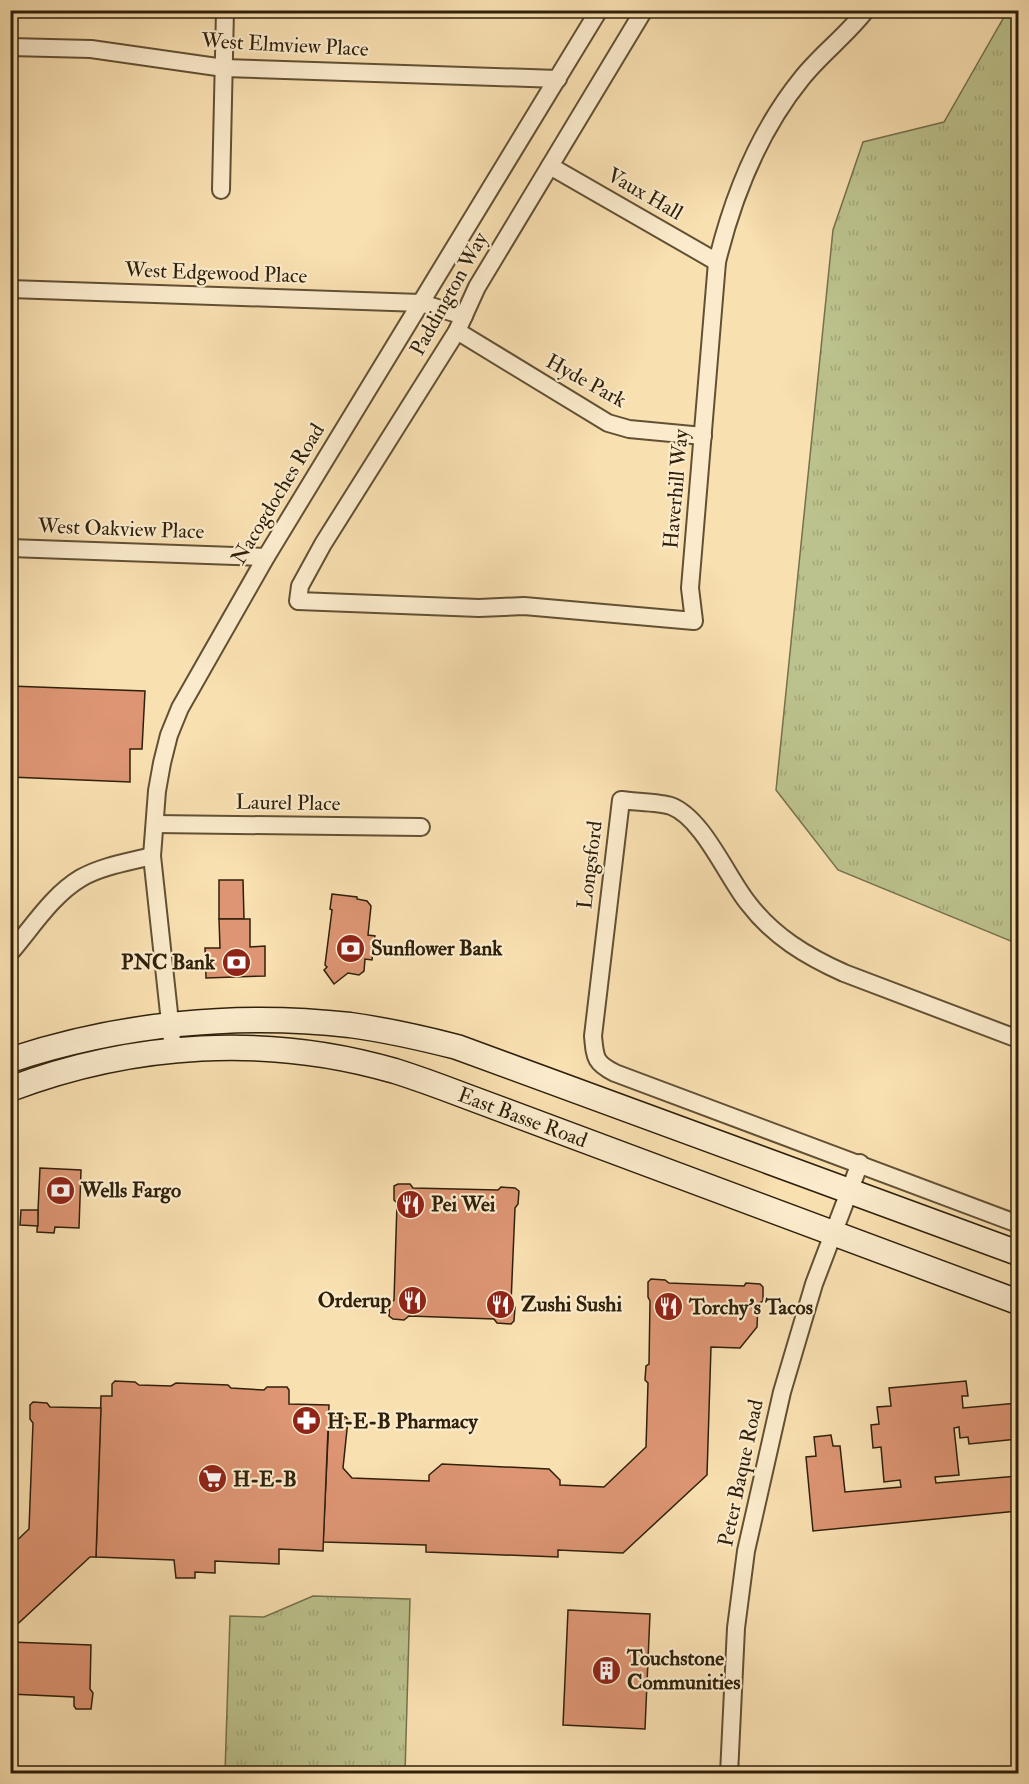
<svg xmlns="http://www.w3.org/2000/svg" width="1029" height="1784" font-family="'IM FELL Double Pica',serif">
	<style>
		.grass { fill: url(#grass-tufts); stroke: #76714c; stroke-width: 1.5 }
		.building { fill: #dd9573; stroke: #2f200b; stroke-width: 1.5 }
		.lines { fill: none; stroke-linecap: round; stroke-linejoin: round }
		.minor-casing { stroke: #625034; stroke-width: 20 }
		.secondary-casing { stroke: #2f200b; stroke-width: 27 }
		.minor { stroke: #fbebcc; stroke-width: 16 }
		.secondary { stroke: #fbebcc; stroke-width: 24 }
		.labels { text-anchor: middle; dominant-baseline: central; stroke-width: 4.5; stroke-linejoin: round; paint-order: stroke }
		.street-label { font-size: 21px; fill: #2f200b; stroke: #fbebcc }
		.poi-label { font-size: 21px; font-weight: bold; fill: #2f200b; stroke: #fbebcc; text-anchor: start }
	</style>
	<defs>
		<pattern id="grass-tufts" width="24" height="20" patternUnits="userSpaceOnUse" patternTransform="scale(1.5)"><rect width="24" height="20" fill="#bcc28d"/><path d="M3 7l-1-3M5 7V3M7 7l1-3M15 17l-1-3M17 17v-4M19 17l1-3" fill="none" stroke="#a2a678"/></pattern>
	</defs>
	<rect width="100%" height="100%" fill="#f9e0b1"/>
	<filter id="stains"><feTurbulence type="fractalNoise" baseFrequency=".00333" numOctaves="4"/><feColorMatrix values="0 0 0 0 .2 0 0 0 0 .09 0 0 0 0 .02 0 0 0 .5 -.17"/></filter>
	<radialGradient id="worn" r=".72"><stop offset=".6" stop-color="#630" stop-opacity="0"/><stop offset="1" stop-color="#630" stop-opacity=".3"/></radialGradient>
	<g class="grass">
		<polygon points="1008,10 1018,11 1018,944 838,870 776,790 833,230 863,142 944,122"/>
		<polygon points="313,1596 410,1599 405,1773 225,1773 230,1616 264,1617"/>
	</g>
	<g class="building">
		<polygon points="10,686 145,691 142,749 130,749 130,782 10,777"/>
		<polygon points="219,880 243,880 244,919 219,919"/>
		<polygon points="332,894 357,897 357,899 367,901 371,906 368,935 375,936 372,960 365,959 364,971 359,975 348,973 334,984 324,970 327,967 325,965 332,910 330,909"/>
		<polygon points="219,919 250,919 250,947 265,946 265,976 206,978 205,948 220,948"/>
		<polygon points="40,1168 81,1170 79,1228 55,1227 54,1233 37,1232"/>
		<polygon points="398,1184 410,1184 413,1188 498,1190 501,1187 515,1188 519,1191 518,1204 515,1208 511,1303 515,1307 514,1321 511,1324 497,1323 494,1319 409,1316 404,1320 393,1319 389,1316 390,1303 394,1300 397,1203 394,1200 394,1186"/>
		<polygon points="21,1210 38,1210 38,1226 20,1225"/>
		<polygon points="651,1279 665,1280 669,1283 744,1286 746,1283 760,1284 763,1287 763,1301 758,1304 757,1327 740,1348 711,1347 707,1475 623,1553 558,1550 558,1557 426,1552 426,1545 323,1542 329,1417 346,1417 348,1420 343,1468 352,1478 429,1481 429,1475 442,1464 549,1469 560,1480 560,1485 604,1487 646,1447 648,1383 645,1380 646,1366 649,1364 650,1301 648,1297 648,1282"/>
		<polygon points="115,1381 135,1382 139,1385 171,1386 176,1383 228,1385 231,1388 264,1390 267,1387 287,1387 289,1390 289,1404 329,1405 323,1551 279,1549 279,1564 215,1561 215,1573 195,1572 195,1578 176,1578 174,1560 96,1557 101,1396 112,1396 112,1384"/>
		<polygon points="966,1381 968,1396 962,1396 963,1408 1018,1403 1018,1439 969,1444 968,1437 960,1438 959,1427 954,1428 959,1475 935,1477 936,1483 1018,1476 1018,1511 813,1531 806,1457 816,1456 814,1437 831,1435 833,1446 840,1446 845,1492 901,1487 900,1480 884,1482 881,1447 873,1448 871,1425 879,1424 877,1407 891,1406 889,1388"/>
		<polygon points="33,1402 47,1403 50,1407 101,1408 96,1557 90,1557 10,1631 10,1547 29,1529 33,1423 30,1419 30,1405"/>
		<polygon points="568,1610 650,1614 645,1729 563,1725"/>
		<polygon points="10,1642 91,1645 90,1689 93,1693 91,1709 76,1709 74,1706 74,1697 10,1694"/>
	</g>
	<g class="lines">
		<defs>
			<g id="minor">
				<path d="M 644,10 L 477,287 L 457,331 L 323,544 L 300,586 L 298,601 L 479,608 L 524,606 L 694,621 L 690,588 L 717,262 C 733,196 759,131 802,78 C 821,54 847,35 866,10"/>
				<polyline points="10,47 91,49 224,68 558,79"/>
				<polyline points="550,166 717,262"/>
				<polyline points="221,190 225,10"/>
				<polyline points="10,289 421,303 464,316"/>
				<polyline points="457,331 608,423 629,429 703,436"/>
				<polyline points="10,548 266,557"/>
				<polyline points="155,824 421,827"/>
				<path d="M 10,953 C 31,929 52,895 81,878 C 102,866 129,862 152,856"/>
				<path d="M 1018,1039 L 844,973 C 806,956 773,936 748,903 C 727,877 703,818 671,806 C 660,802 634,802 621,800 L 593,1036 C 595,1058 595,1063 615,1073 L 1018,1224"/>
				<polyline points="173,1050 152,856 157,791 162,763 169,735 180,708 266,557 599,10"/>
				<polyline points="729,1774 736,1628 746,1551 782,1392 814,1284 860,1163"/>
			</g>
			<g id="secondary">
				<path d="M 10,1060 C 119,1024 236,1012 350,1025 C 386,1030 422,1038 457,1047 L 1018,1253"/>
				<path id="s1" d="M 10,1089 C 134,1042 268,1034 395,1071 C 417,1078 439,1086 460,1094 L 1018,1302"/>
			</g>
		</defs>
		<use href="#minor" class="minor-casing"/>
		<use href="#secondary" class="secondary-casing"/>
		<use href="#minor" class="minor"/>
		<use href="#secondary" class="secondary"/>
	</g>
	<defs>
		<symbol id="bank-disc" viewBox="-11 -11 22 22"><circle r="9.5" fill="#8f2418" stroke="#fbebcc"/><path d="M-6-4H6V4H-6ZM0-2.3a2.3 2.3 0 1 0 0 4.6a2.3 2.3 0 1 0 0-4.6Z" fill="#fff"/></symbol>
		<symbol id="restaurant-disc" viewBox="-11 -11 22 22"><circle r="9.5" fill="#8f2418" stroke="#fbebcc"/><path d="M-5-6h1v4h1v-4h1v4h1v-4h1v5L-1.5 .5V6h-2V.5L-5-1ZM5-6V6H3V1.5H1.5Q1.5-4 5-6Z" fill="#fff"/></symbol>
		<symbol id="pharmacy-disc" viewBox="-11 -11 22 22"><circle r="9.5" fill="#8f2418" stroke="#fbebcc"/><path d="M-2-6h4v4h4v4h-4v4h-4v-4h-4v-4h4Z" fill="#fff"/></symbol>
		<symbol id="supermarket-disc" viewBox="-11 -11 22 22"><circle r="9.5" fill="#8f2418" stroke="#fbebcc"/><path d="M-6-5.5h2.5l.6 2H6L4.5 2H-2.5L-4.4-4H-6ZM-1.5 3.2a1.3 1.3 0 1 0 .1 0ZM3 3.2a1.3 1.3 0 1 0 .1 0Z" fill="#fff"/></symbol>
		<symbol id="building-disc" viewBox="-11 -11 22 22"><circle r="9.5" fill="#8f2418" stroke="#fbebcc"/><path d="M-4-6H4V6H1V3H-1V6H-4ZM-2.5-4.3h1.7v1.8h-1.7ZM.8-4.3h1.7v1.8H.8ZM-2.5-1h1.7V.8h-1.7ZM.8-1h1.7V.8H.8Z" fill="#fff"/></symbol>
	</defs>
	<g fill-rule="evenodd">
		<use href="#bank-disc" x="334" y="932" width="33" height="33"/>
		<use href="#bank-disc" x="220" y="946" width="33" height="33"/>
		<use href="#bank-disc" x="44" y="1174" width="33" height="33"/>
		<use href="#restaurant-disc" x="394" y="1188" width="33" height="33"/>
		<use href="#restaurant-disc" x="396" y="1284" width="33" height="33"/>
		<use href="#restaurant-disc" x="484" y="1288" width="33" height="33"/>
		<use href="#restaurant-disc" x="652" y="1290" width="33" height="33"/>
		<use href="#pharmacy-disc" x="290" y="1404" width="33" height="33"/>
		<use href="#supermarket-disc" x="196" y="1462" width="33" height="33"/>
		<use href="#building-disc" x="590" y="1654" width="33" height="33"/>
	</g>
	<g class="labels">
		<g class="street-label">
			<text transform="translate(285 45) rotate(3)">West Elmview Place</text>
			<text transform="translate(645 194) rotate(30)">Vaux Hall</text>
			<text transform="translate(216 273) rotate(2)">West Edgewood Place</text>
			<text transform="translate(449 294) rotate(-61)">Paddington Way</text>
			<text transform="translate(586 381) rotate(29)">Hyde Park</text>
			<text transform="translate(676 489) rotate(-85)">Haverhill Way</text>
			<text transform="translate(278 494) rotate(-59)">Nacogdoches Road</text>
			<text transform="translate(121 529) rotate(2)">West Oakview Place</text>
			<text transform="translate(288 803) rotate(1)">Laurel Place</text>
			<text transform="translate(590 865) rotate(-83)">Longsford</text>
			<text stroke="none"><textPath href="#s1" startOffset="528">East Basse Road</textPath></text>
			<text transform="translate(741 1473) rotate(-78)">Peter Baque Road</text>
		</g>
		<g class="poi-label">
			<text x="371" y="948">Sunflower Bank</text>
			<text x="215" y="962" text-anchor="end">PNC Bank</text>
			<text x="81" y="1190">Wells Fargo</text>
			<text x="431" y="1204">Pei Wei</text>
			<text x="391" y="1300" text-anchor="end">Orderup</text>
			<text x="521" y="1304">Zushi Sushi</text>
			<text x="689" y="1307">Torchy's Tacos</text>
			<text x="327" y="1421">H-E-B Pharmacy</text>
			<text x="233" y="1479">H-E-B</text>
			<text x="627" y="1658">Touchstone<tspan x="627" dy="24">Communities</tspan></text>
		</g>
	</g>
	<rect width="1029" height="1784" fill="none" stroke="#f9e0b1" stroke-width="36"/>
	<rect x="12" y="12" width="1005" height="1760" fill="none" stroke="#2f200b" stroke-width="3"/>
	<rect x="18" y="18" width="993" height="1748" fill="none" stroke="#2f200b" stroke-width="1.5"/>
	<rect width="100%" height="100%" filter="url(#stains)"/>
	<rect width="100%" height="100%" fill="url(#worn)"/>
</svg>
